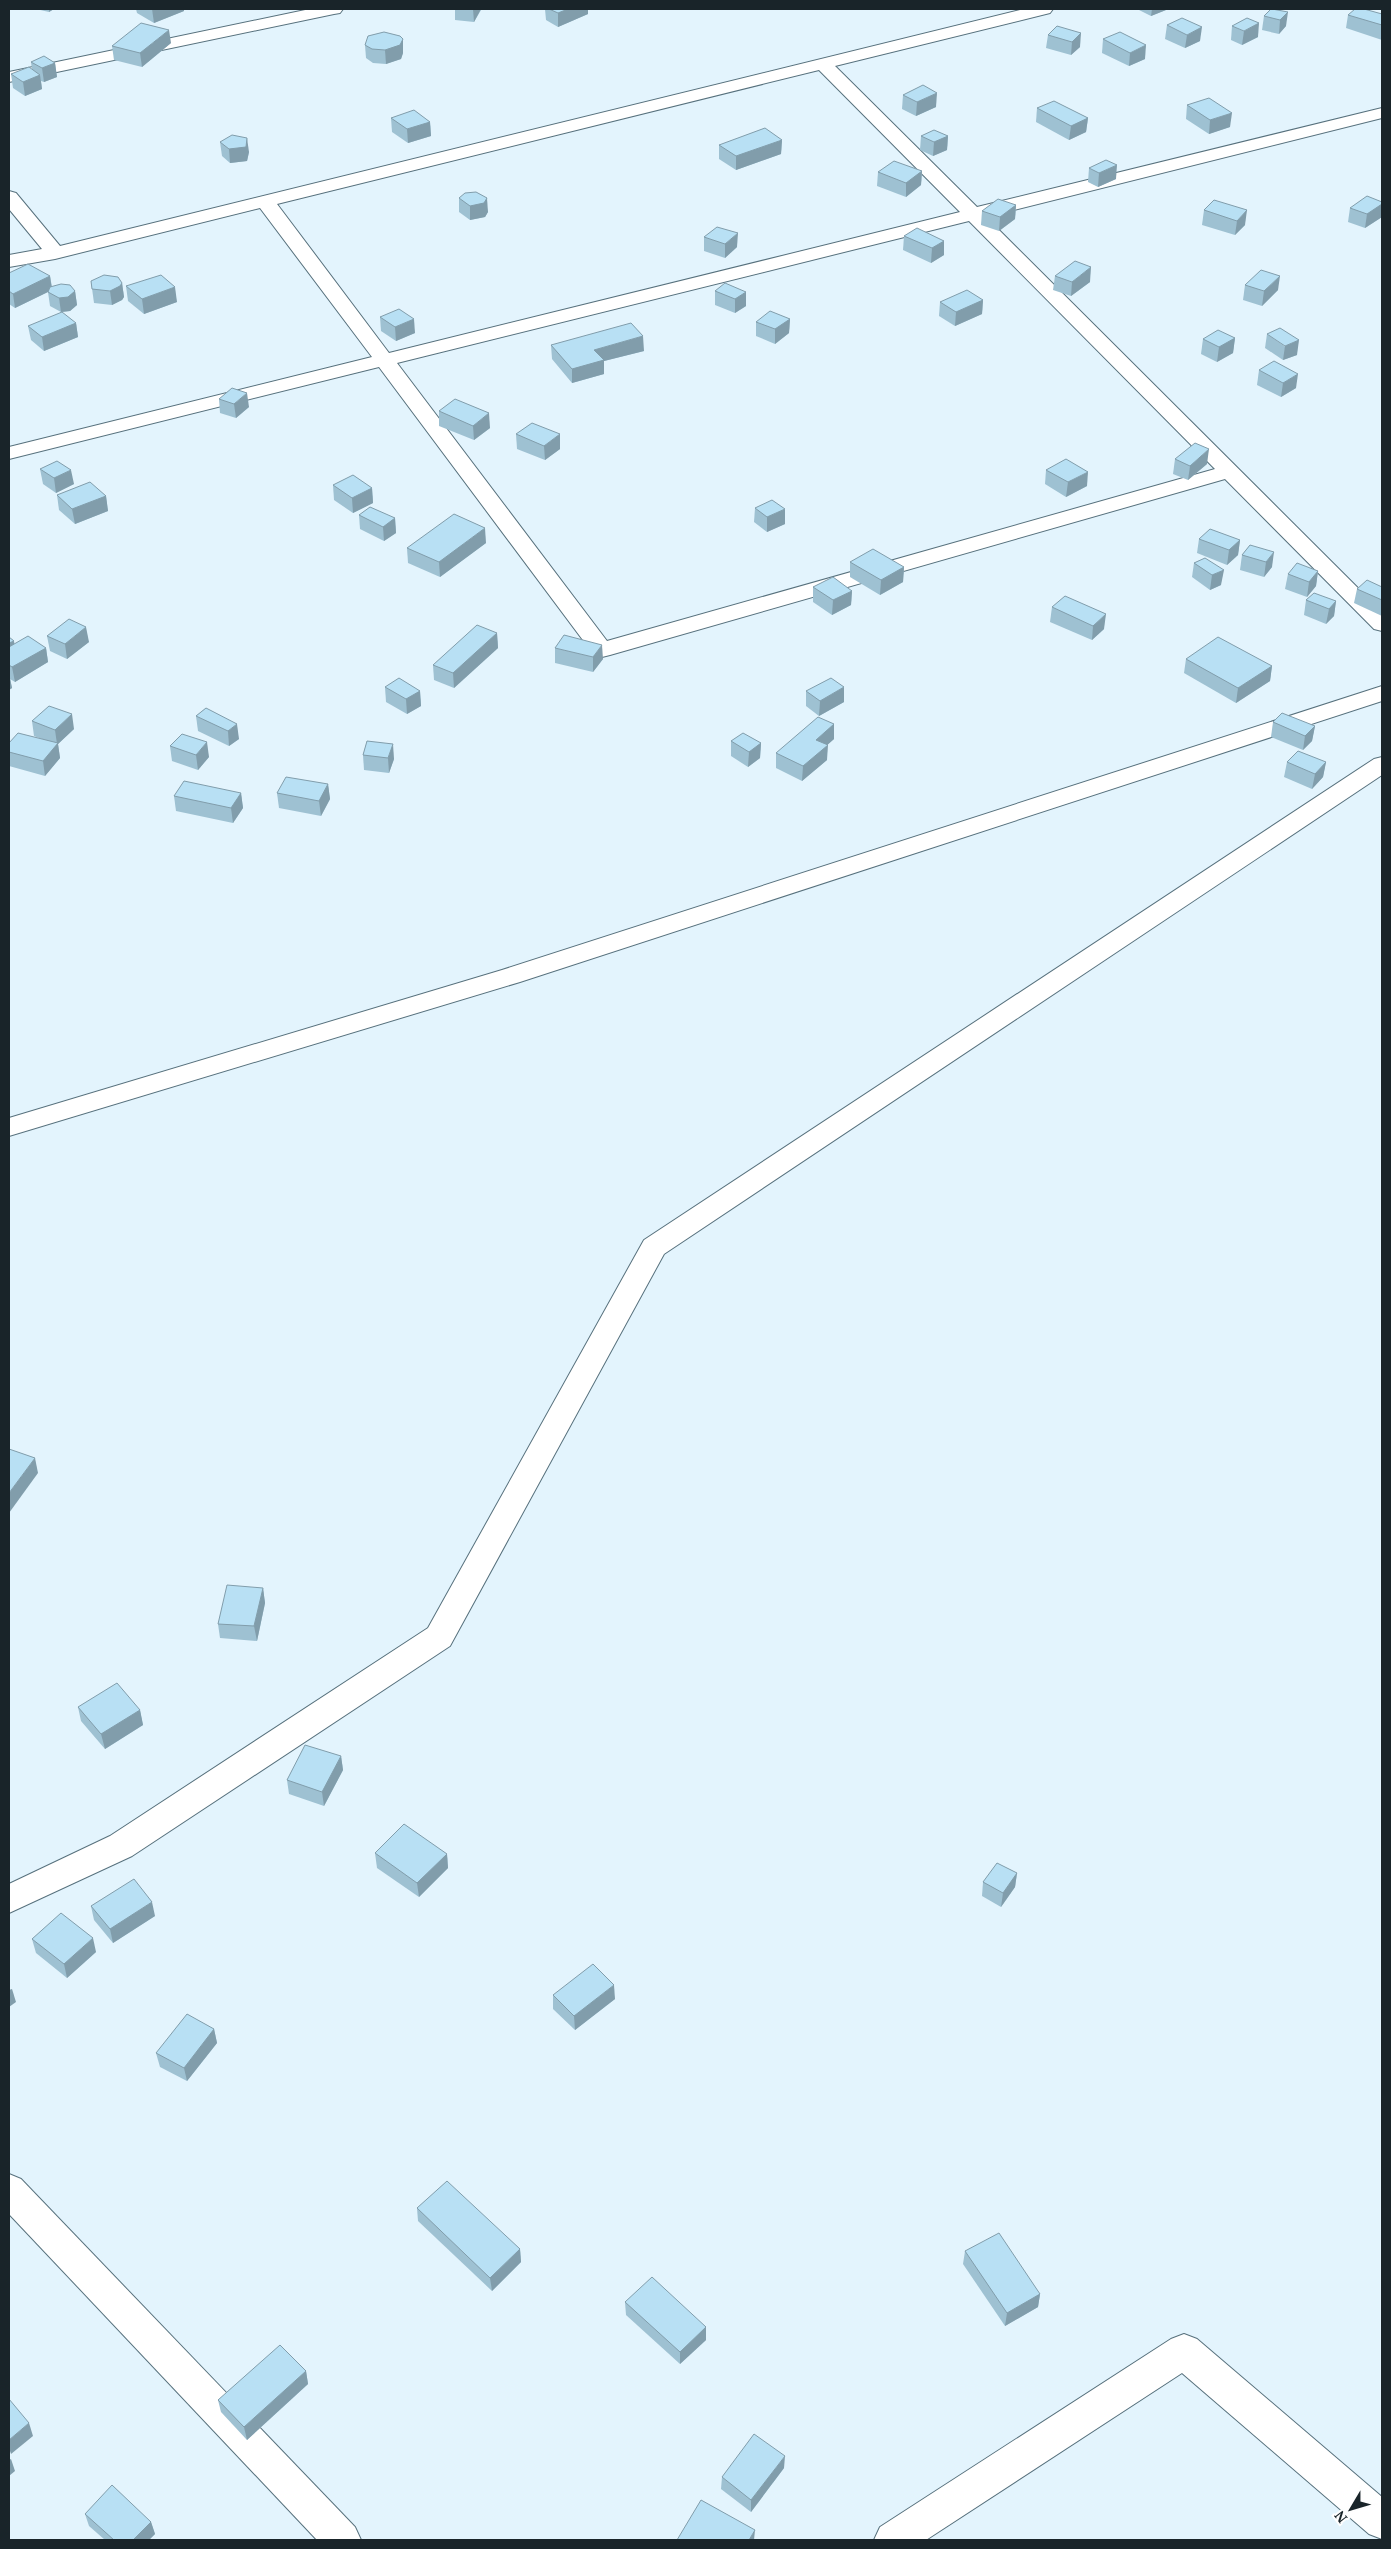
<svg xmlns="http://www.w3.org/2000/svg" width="1391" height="2549" font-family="'PT Serif',serif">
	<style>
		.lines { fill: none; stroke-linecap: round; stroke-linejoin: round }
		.street-casing { stroke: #57717d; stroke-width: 2 }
		.street { fill: #fff; fill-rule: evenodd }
		.wall { fill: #9ec1d2 }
		.shaded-wall { fill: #819dab }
		.building { fill: #b8e0f4; stroke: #819dab }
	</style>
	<rect width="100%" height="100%" fill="#e3f4fd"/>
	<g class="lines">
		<defs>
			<g id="street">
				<polygon points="310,9 343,9 340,13 334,14 9,82 9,72"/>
				<path d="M 1024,9 L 1053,9 L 1050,13 L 835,66 L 977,207 L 1382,108 L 1382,118 L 986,217 L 1382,612 L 1382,631 L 1374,629 L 1225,479 L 610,655 L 602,657 L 594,655 L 379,367 L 9,459 L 9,447 L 372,357 L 260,208 L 55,259 L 9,267 L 9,255 L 42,249 L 9,209 L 9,191 L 16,193 L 60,246 ZM 819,70 L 960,212 L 389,353 L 277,204 ZM 969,221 L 1215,469 L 607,641 L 397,363 Z"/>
				<polygon points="1382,686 1382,701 520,982 9,1136 9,1118 502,970"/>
				<polygon points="1382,757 1382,775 664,1254 450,1646 132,1856 9,1913 9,1884 110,1836 428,1628 644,1240 1374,759"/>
				<polygon points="9,2174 21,2179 355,2527 361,2540 317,2540 9,2214"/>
				<polygon points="1184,2334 1197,2339 1382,2497 1382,2539 1369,2534 1182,2373 926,2540 874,2540 880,2527 1171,2339"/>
			</g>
		</defs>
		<use href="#street" class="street-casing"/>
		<use href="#street" class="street"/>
	</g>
	<g class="wall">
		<polygon points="36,9 54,9 49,12"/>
		<polygon points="136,9 184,9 184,11 154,23 137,13"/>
		<polygon points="455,9 481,9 481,10 474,22 455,20"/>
		<polygon points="545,9 588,9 588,14 558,27 546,20"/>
		<polygon points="1137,9 1167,9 1166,10 1151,16"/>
		<polygon points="1271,9 1286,26 1279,34 1262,30 1264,16"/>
		<polygon points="1382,14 1382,40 1346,28 1348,15"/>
		<polygon points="1167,25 1200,41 1185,48 1165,39"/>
		<polygon points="1057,26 1080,47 1071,55 1046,48 1048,35"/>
		<polygon points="1232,26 1258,37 1242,45 1231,40"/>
		<polygon points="1103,39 1145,59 1129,66 1102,53"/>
		<polygon points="171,43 142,67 114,60 112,46"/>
		<polygon points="365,45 403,53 401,59 386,64 373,63 366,58"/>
		<polygon points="31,62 55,63 57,77 44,82 41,81 42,89 25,96 13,88 11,74 32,70"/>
		<polygon points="903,95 936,107 916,116 902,109"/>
		<polygon points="1187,105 1230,127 1209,134 1186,119"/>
		<polygon points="1037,108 1088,118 1086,132 1069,140 1036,122"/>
		<polygon points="391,118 430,122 431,136 408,143 392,132"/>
		<polygon points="921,136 948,136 947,150 933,156 920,150"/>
		<polygon points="782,140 781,154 736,170 719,159 719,145"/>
		<polygon points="220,142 249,152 247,161 230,163 222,156"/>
		<polygon points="1089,168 1116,179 1098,187 1088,182"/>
		<polygon points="922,171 921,185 906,197 877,186 878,172"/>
		<polygon points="459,198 488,212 485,217 470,220 459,212"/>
		<polygon points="1214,200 1245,225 1235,235 1202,225 1204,210"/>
		<polygon points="1382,202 1382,217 1365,228 1348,222 1350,208"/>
		<polygon points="1016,205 1015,219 999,231 981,225 982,211"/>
		<polygon points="904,236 944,241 944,255 931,263 903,250"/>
		<polygon points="704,237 737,247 725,258 704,251"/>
		<polygon points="9,273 50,276 52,287 75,291 77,305 70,311 61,312 50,306 48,292 15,308 9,304"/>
		<polygon points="1055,276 1090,282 1071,296 1053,290"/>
		<polygon points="91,281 122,283 124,297 122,300 112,305 94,303"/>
		<polygon points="1245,285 1278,290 1262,306 1243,300"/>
		<polygon points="126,286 177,302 144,314 128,301"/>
		<polygon points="715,291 746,292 746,306 735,313 715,305"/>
		<polygon points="983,300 982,314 955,326 939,316 940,302"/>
		<polygon points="380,317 415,333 396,341 381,331"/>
		<polygon points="790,319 789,333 775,344 756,336 756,322"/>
		<polygon points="76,323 78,337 44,351 31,340 28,326"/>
		<polygon points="1267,334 1297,355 1283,360 1265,348"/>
		<polygon points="1235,338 1233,353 1217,362 1201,354 1203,339"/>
		<polygon points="551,345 644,351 604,361 604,374 572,383 552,359"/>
		<polygon points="1259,370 1296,388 1281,397 1257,385"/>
		<polygon points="219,399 249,407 236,418 220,413"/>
		<polygon points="439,411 490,428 474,440 439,426"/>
		<polygon points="516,434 560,449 545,460 517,449"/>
		<polygon points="1175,459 1207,464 1188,480 1173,474"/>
		<polygon points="40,469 74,484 56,493 43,484"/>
		<polygon points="1046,470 1087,486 1066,497 1045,484"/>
		<polygon points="333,485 372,488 373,503 353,513 334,500"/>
		<polygon points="57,495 106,496 108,511 75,524 59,510"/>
		<polygon points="755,508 785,524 767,532 754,522"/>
		<polygon points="359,515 395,518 396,533 384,541 360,529"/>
		<polygon points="1199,539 1240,540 1238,555 1227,565 1197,553"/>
		<polygon points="486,543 440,577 408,563 407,548"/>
		<polygon points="1250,545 1272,567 1264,577 1240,570 1242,555"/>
		<polygon points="1205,558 1221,585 1210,590 1192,577 1194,563"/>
		<polygon points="850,562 904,567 903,582 880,595 850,577"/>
		<polygon points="1318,571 1316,586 1307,597 1285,589 1288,574"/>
		<polygon points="813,587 852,591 851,605 832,615 813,602"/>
		<polygon points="1382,587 1382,616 1354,603 1357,589"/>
		<polygon points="1306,600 1336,601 1334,616 1326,624 1304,615"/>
		<polygon points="1052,607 1104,629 1092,640 1050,622"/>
		<polygon points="497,633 498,648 454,688 434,680 433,665"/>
		<polygon points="47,636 89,642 67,659 50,651"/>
		<polygon points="9,637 14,641 14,644 46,648 48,662 15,682 10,679 12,688 9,690"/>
		<polygon points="555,648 603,659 593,672 555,663"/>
		<polygon points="1186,659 1272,666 1270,681 1236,703 1184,673"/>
		<polygon points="385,687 420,691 421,706 407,714 386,702"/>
		<polygon points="806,691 844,702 819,716 806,706"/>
		<polygon points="206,708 239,739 229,746 198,731 196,716"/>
		<polygon points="32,721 74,729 58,744 60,758 45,776 9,766 9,743 47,741 34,736"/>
		<polygon points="1273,722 1315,726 1312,741 1303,750 1271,737"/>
		<polygon points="834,724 834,739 827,745 827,760 802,781 776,768 776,753"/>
		<polygon points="367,741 394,759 389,773 364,770 363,755"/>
		<polygon points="731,741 761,743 760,758 748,767 731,756"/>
		<polygon points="170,746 209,757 198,770 172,761"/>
		<polygon points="1287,762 1326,762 1323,777 1312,789 1284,777"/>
		<polygon points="328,784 330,799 321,816 279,808 277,793"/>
		<polygon points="241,793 243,808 233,823 176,811 174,796"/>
		<polygon points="263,1588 265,1603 257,1641 220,1638 218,1624"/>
		<polygon points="78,1707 140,1710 143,1725 105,1749 81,1721"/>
		<polygon points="341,1756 343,1770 324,1806 289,1794 287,1780"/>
		<polygon points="375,1853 447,1854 448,1868 419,1897 377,1868"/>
		<polygon points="1017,1873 1015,1887 1001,1907 982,1896 983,1882"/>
		<polygon points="91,1906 155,1916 113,1943 94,1920"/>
		<polygon points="32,1939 96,1952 67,1978 36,1953"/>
		<polygon points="553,1995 615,1999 575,2030 553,2009"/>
		<polygon points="214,2029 217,2043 187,2081 160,2067 156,2053"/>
		<polygon points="417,2208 520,2249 521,2262 492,2291 418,2221"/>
		<polygon points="965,2251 1040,2294 1038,2307 1005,2326 963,2264"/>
		<polygon points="625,2302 706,2327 706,2340 680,2364 626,2315"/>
		<polygon points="306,2371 308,2384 247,2440 221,2412 218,2400"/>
		<polygon points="784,2468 751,2512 721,2489 722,2477"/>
		<polygon points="85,2514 151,2522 155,2534 149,2540 105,2540 89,2526"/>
	</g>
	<g class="shaded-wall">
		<polygon points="49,9 54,9 49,12"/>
		<polygon points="152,9 184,9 184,11 154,23"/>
		<polygon points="473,9 481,9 474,22"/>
		<polygon points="568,9 588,9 588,14 558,27 558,13"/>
		<polygon points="1152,9 1167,9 1166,10 1151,16"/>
		<polygon points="1288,12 1286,26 1279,34 1280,20"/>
		<polygon points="1259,23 1258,37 1242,45 1244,31"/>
		<polygon points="1202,27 1200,41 1185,48 1187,35"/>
		<polygon points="169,30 171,43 142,67 140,53"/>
		<polygon points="1081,33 1080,47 1071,55 1072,42"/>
		<polygon points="403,39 403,53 401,59 386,64 385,50"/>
		<polygon points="1146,45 1145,59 1129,66 1130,53"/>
		<polygon points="55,63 57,77 44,82 42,68"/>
		<polygon points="40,75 42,89 25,96 23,82"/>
		<polygon points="937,93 936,107 916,116 917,102"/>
		<polygon points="1232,113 1230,127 1209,134 1210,120"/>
		<polygon points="1088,118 1086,132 1069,140 1071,126"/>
		<polygon points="430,122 431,136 408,143 407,129"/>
		<polygon points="948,136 947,150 933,156 934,142"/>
		<polygon points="247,138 249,152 247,161 230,163 229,149"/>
		<polygon points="782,140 781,154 736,170 736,156"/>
		<polygon points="1117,165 1116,179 1098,187 1099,173"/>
		<polygon points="922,171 921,185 906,197 906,183"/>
		<polygon points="487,198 488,212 485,217 470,220 470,206"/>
		<polygon points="1382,204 1382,217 1365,228 1367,214"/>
		<polygon points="1016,205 1015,219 999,231 1000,217"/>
		<polygon points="1247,210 1245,225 1235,235 1237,221"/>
		<polygon points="738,233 737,247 725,258 725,244"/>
		<polygon points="944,241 944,255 931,263 932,248"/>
		<polygon points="1091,267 1090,282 1071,296 1072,282"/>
		<polygon points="50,276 52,290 15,308 13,294"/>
		<polygon points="1280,276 1278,290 1262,306 1264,291"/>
		<polygon points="122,283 124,297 122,300 112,305 110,291"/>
		<polygon points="175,287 177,302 144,314 142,299"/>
		<polygon points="75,291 77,305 70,311 61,312 59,298"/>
		<polygon points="746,292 746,306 735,313 735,299"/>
		<polygon points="983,300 982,314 955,326 956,312"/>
		<polygon points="414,319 415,333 396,341 395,327"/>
		<polygon points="790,319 789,333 775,344 775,329"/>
		<polygon points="76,323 78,337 44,351 42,337"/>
		<polygon points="643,336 644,351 604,361 604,374 572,383 572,369 594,350"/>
		<polygon points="1235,338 1233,353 1217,362 1219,347"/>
		<polygon points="1299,340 1297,355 1283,360 1285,346"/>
		<polygon points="1298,374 1296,388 1281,397 1283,383"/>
		<polygon points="247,393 249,407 236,418 234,404"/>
		<polygon points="489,413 490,428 474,440 473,426"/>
		<polygon points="560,434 560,449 545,460 544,446"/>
		<polygon points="1209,449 1207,464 1188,480 1190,466"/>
		<polygon points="71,470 74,484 56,493 54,478"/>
		<polygon points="1088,472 1087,486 1066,497 1068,482"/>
		<polygon points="372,488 373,503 353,513 352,498"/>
		<polygon points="106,496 108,511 75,524 72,509"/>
		<polygon points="785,509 785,524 767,532 767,517"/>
		<polygon points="395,518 396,533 384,541 383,527"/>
		<polygon points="485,528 486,543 440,577 439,562"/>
		<polygon points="1240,540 1238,555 1227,565 1229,550"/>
		<polygon points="1274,552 1272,567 1264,577 1266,562"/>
		<polygon points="904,567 903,582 880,595 881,580"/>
		<polygon points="1224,570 1221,585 1210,590 1212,575"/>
		<polygon points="1318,571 1316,586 1307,597 1309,582"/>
		<polygon points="852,591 851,605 832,615 833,600"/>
		<polygon points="1336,601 1334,616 1326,624 1329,609"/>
		<polygon points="1106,614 1104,629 1092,640 1093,626"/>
		<polygon points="86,627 89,642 67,659 65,644"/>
		<polygon points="497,633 498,648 454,688 453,673"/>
		<polygon points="14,641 16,655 9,659 9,643"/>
		<polygon points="602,645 603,659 593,672 593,657"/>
		<polygon points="46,648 48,662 15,682 12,667"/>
		<polygon points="1272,666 1270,681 1236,703 1238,688"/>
		<polygon points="9,673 12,688 9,690"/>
		<polygon points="844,687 844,702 819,716 820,701"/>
		<polygon points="420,691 421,706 407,714 406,699"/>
		<polygon points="72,714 74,729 58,744 60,758 45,776 43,761 57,744 55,730"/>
		<polygon points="237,724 239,739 229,746 228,731"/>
		<polygon points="834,724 834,739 816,755 816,740"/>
		<polygon points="1315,726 1312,741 1303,750 1305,736"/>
		<polygon points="207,742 209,757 198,770 196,755"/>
		<polygon points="761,743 760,758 748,767 749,752"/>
		<polygon points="393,744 394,759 389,773 388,758"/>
		<polygon points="828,745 827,760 802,781 803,766"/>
		<polygon points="1326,762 1323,777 1312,789 1315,774"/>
		<polygon points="328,784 330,799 321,816 319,801"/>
		<polygon points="241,793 243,808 233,823 231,808"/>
		<polygon points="35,1458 38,1473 9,1513 9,1493"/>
		<polygon points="263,1588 265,1603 257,1641 254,1626"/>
		<polygon points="140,1710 143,1725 105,1749 101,1734"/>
		<polygon points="341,1756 343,1770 324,1806 322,1792"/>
		<polygon points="447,1854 448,1868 419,1897 417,1883"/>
		<polygon points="1017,1873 1015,1887 1001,1907 1003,1893"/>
		<polygon points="152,1902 155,1916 113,1943 110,1929"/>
		<polygon points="93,1938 96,1952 67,1978 64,1964"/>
		<polygon points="614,1985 615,1999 575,2030 574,2016"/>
		<polygon points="12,1989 16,2002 9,2007 9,1990"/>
		<polygon points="214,2029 217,2043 187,2081 184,2068"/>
		<polygon points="520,2249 521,2262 492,2291 490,2278"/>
		<polygon points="1040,2294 1038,2307 1005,2326 1007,2313"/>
		<polygon points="706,2327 706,2340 680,2364 680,2352"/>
		<polygon points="306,2371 308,2384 247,2440 244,2427"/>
		<polygon points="29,2423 33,2436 11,2454 9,2448 9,2440"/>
		<polygon points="785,2456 784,2468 751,2512 751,2500"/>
		<polygon points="11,2459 15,2471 9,2476 9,2460"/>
		<polygon points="151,2522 155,2534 149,2540 133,2540"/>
		<polygon points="755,2530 754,2540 749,2540"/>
	</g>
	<g class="building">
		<polygon points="549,9 568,9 558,13"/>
		<polygon points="1271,9 1272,9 1288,12 1280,20 1264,16"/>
		<polygon points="1355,9 1364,9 1382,14 1382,25 1348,15"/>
		<polygon points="1182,18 1202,27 1187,35 1167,25"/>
		<polygon points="1247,18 1259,23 1244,31 1232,26"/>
		<polygon points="141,23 169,30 140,53 112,46"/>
		<polygon points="1057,26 1081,33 1072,42 1048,35"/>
		<polygon points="384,32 400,36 403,39 400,45 385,50 372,49 365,45 368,36"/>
		<polygon points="1120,32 1146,45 1130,53 1103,39"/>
		<polygon points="44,56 55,63 42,68 31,62"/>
		<polygon points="29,67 40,75 23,82 11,74"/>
		<polygon points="923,85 937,93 917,102 903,95"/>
		<polygon points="1209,98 1232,113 1210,120 1187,105"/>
		<polygon points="1054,101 1088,118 1071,126 1037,108"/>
		<polygon points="414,110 430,122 407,129 391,118"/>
		<polygon points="765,128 782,140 736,156 719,145"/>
		<polygon points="934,130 948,136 934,142 921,136"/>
		<polygon points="232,135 247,138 246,147 229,149 220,142"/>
		<polygon points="1106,160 1117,165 1099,173 1089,168"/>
		<polygon points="894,161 922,171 906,183 878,172"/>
		<polygon points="476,192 487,198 484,203 470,206 459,198 465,193"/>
		<polygon points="1367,196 1382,202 1382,204 1367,214 1350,208"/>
		<polygon points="998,199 1016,205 1000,217 982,211"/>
		<polygon points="1214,200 1247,210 1237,221 1204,210"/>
		<polygon points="717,227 738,233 725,244 704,237"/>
		<polygon points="917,228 944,241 932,248 904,236"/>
		<polygon points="1075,261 1091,267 1072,282 1055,276"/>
		<polygon points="28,264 50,276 13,294 9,291 9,273"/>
		<polygon points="1261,270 1280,276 1264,291 1245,285"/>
		<polygon points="104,275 118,277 122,283 120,286 110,291 92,289 91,281"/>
		<polygon points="161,275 175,287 142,299 126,286"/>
		<polygon points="725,283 746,292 735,299 715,291"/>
		<polygon points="61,284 70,285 75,291 68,297 59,298 48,292 50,287"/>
		<polygon points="967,290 983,300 956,312 940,302"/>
		<polygon points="399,309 414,319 395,327 380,317"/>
		<polygon points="770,311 790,319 775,329 756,322"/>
		<polygon points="62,312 76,323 42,337 28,326"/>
		<polygon points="631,323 643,336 594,350 604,360 572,369 551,345"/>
		<polygon points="1280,328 1299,340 1285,346 1267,334"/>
		<polygon points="1218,330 1235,338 1219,347 1203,339"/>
		<polygon points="1274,361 1298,374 1283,383 1259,370"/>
		<polygon points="232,388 247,393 234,404 219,399"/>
		<polygon points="455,399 489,413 473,426 439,411"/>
		<polygon points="532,423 560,434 544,446 516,434"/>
		<polygon points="1195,443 1209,449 1190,466 1175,459"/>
		<polygon points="1066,459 1088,472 1068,482 1046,470"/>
		<polygon points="57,461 71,470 54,478 40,469"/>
		<polygon points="353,475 372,488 352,498 333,485"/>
		<polygon points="90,482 106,496 72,509 57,495"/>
		<polygon points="772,500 785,509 767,517 755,508"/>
		<polygon points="370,507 395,518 383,527 359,515"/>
		<polygon points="454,514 485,528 439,562 407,548"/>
		<polygon points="1210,529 1240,540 1229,550 1199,539"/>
		<polygon points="1250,545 1274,552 1266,562 1242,555"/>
		<polygon points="873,549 904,567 881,580 850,562"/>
		<polygon points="1205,558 1224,570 1212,575 1194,563"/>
		<polygon points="1297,563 1318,571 1309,582 1288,574"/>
		<polygon points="833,577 852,591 833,600 813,587"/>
		<polygon points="1367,580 1382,587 1382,600 1357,589"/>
		<polygon points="1314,593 1336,601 1329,609 1306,600"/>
		<polygon points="1065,596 1106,614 1093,626 1052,607"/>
		<polygon points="69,619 86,627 65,644 47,636"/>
		<polygon points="477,625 497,633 453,673 433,665"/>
		<polygon points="564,635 602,645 593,657 555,648"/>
		<polygon points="28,636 46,648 12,667 9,665 9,647"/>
		<polygon points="9,637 14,641 9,643"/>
		<polygon points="1218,637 1272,666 1238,688 1186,659"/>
		<polygon points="399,678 420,691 406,699 385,687"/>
		<polygon points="831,678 844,687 820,701 806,691"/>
		<polygon points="49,706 72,714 55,730 32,721"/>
		<polygon points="206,708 237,724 228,731 196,716"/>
		<polygon points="1282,713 1315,726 1305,736 1273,722"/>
		<polygon points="818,717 834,724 816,740 828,745 803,766 776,753"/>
		<polygon points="18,733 58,743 43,761 9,752 9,743"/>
		<polygon points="743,733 761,743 749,752 731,741"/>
		<polygon points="182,734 207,742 196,755 170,746"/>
		<polygon points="367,741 393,744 388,758 363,755"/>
		<polygon points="1298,751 1326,762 1315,774 1287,762"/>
		<polygon points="286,777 328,784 319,801 277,793"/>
		<polygon points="184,781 241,793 231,808 174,796"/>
		<polygon points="9,1449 35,1458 9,1493"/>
		<polygon points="227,1585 263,1588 254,1626 218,1624"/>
		<polygon points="117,1683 140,1710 101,1734 78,1707"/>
		<polygon points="305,1745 341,1756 322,1792 287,1780"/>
		<polygon points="404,1824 447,1854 417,1883 375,1853"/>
		<polygon points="997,1863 1017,1873 1003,1893 983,1882"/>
		<polygon points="134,1879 152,1902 110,1929 91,1906"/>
		<polygon points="61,1913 93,1938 64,1964 32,1939"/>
		<polygon points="593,1964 614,1985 574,2016 553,1995"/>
		<polygon points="187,2014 214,2029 184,2068 156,2053"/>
		<polygon points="447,2181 520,2249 490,2278 417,2208"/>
		<polygon points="999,2233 1040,2294 1007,2313 965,2251"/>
		<polygon points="652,2277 706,2327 680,2352 625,2302"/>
		<polygon points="280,2345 306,2371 244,2427 218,2400"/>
		<polygon points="9,2399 29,2423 9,2440"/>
		<polygon points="754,2434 785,2456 751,2500 722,2477"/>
		<polygon points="112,2485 151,2522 133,2540 114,2540 85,2514"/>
		<polygon points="701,2500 755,2530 749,2540 677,2540"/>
	</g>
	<rect width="1391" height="2549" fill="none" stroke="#192429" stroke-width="20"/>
	<g transform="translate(1351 2509) rotate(232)" stroke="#fefefe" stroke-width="4" paint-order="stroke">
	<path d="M0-4L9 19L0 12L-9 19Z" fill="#192429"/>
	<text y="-8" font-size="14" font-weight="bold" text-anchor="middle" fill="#192429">N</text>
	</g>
</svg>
